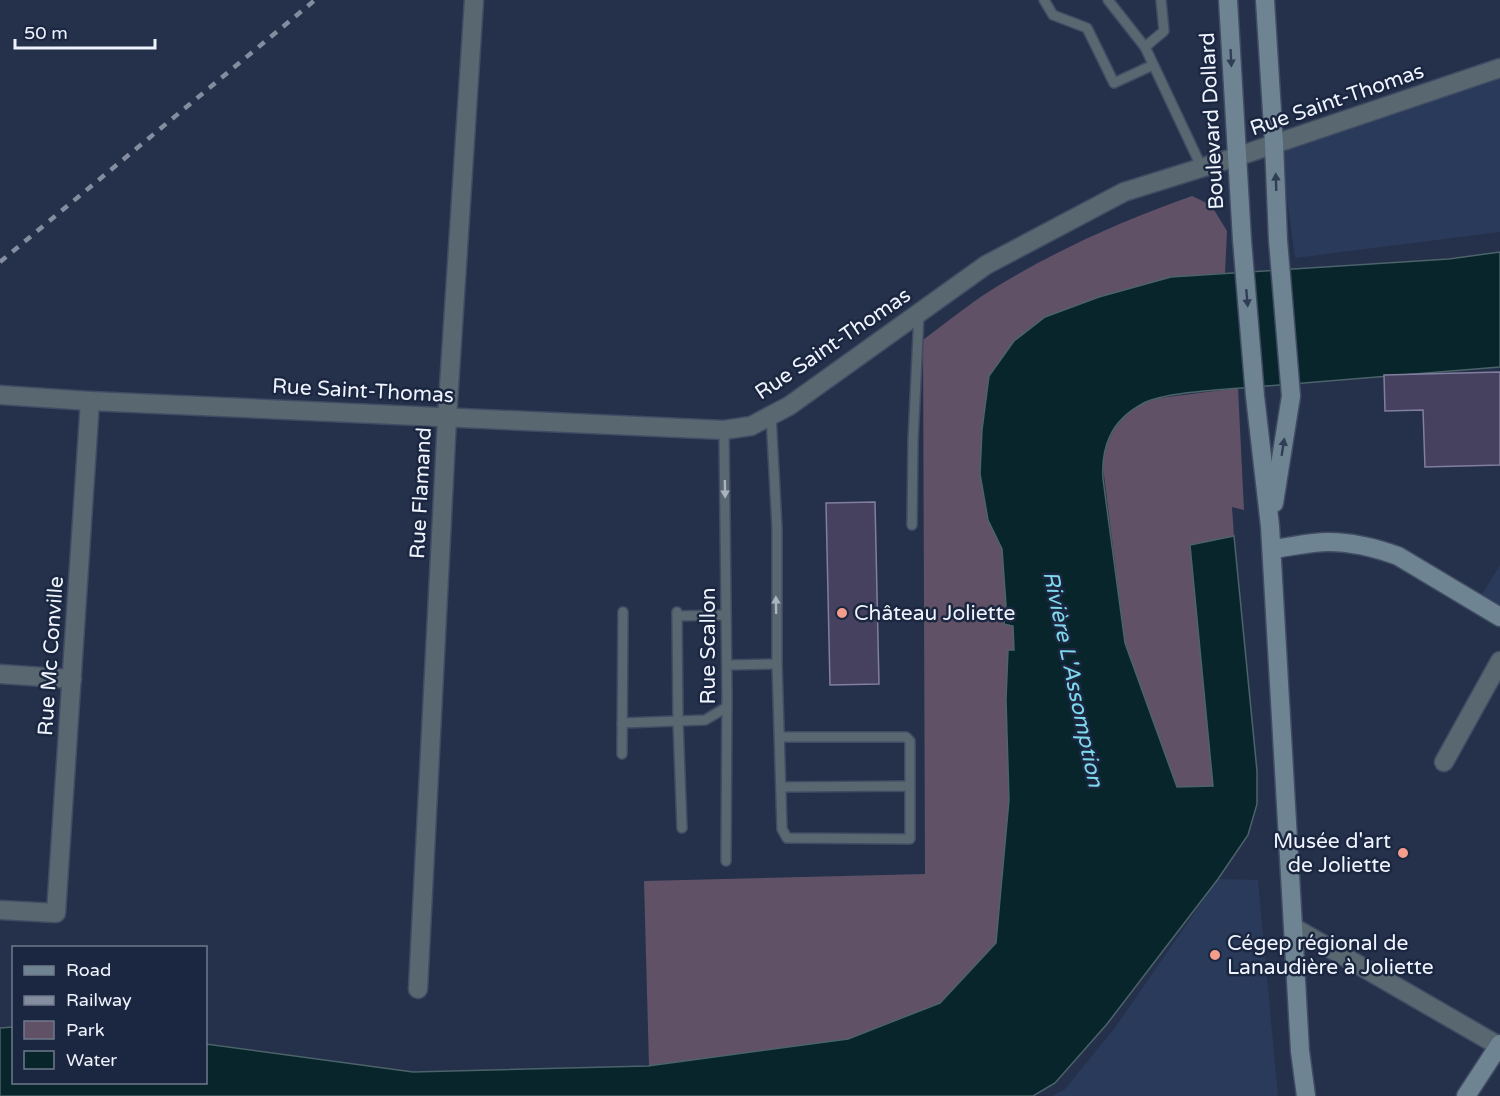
<svg xmlns="http://www.w3.org/2000/svg" width="1500" height="1096" font-family="'Varela Round',sans-serif">
	<style>
		.built { fill: #2a3a5a }
		.green { fill: #605166 }
		.water { fill: #07252b; stroke: #4c636a; stroke-width: 1.5 }
		.building { fill: #45415e; stroke: #827e9f; stroke-width: 1.5 }
		.lines { fill: none; stroke-linecap: round; stroke-linejoin: round }
		.lane-casing { stroke: #414c64; stroke-width: 12 }
		.street-casing { stroke: #414c64; stroke-width: 21 }
		.secondary-casing { stroke: #414c64; stroke-width: 21 }
		.lane { stroke: #596770; stroke-width: 9 }
		.street { stroke: #596770; stroke-width: 18 }
		.secondary { stroke: #6f8493; stroke-width: 18 }
		.rail { stroke: #848d9f; stroke-width: 4.5; stroke-dasharray: 8 8; stroke-linecap: butt }
		.oneway { fill: #303e55 }
		.oneway2 { fill: #abb4be }
		.poi-dot { fill: #f49d8b; stroke: #1b2740; stroke-width: 2 }
		.labels { text-anchor: middle; dominant-baseline: central; stroke-width: 5; stroke-linejoin: round; paint-order: stroke }
		.street-label { font-size: 21px; fill: #eef3fd; stroke: #1b2740 }
		.poi-label { font-size: 21px; fill: #eef3fd; stroke: #1b2740; text-anchor: start }
		.water-label { font-size: 22px; font-style: italic; fill: #7ed8ec; stroke: #1b2740 }
	</style>
	<rect width="100%" height="100%" fill="#25314b"/>
	<g class="built">
		<polygon points="1500,75 1500,232 1295,258 1280,146"/>
		<polygon points="1500,565 1500,617 1477,603"/>
		<polygon points="1218,879 1258,880 1278,1096 1052,1096 1064,1090 1114,1029"/>
	</g>
	<g class="green">
		<path d="M 1192,196 L 1211,205 L 1227,231 L 1225,273 L 1171,277 L 988,520 L 1002,549 L 1006,605 L 1004,624 L 1013,626 L 1014,650 L 1008,651 L 1006,700 L 1009,800 L 996,943 L 940,1003 L 848,1039 L 649,1066 L 644,881 L 925,874 L 923,340 C 948,321 974,300 1001,284 C 1061,248 1126,219 1192,196 Z"/>
		<path d="M 1238,388 L 1244,510 L 1232,507 L 1234,536 L 1190,545 L 1213,786 L 1177,787 L 1125,643 L 1102,459 C 1111,428 1123,413 1152,399 Z"/>
	</g>
	<path class="water" d="M 1500,252 L 1500,367 C 1418,374 1336,380 1254,387 C 1229,389 1162,392 1142,404 C 1111,421 1101,446 1103,479 L 1125,643 L 1177,787 L 1213,786 L 1190,545 L 1234,536 L 1257,771 L 1257,804 L 1248,835 L 1218,879 L 1107,1024 L 1055,1083 L 1033,1096 L 0,1096 L 0,1028 L 13,1027 L 14,1082 L 206,1082 L 206,1044 L 413,1072 L 648,1066 L 848,1039 L 940,1003 L 996,943 L 1009,800 L 1006,700 L 1008,650 L 1014,650 L 1013,626 L 1004,624 L 1006,605 L 1002,549 L 988,520 L 980,474 L 982,430 L 989,376 L 1014,341 L 1045,317 L 1099,297 L 1171,277 L 1449,259 Z"/>
	<g class="building">
		<polygon points="1500,372 1500,465 1425,467 1423,410 1385,411 1384,375"/>
		<polygon points="875,502 879,684 830,685 826,503"/>
	</g>
	<g class="lines">
		<defs>
			<g id="lane">
				<polyline points="1044,0 1053,15 1087,28 1114,83 1153,65"/>
				<polyline points="1108,0 1145,47 1202,168"/>
				<polyline points="1145,47 1164,31 1161,0"/>
				<polyline points="771,415 777,528 777,664 782,829 787,838 910,839 910,786 781,787"/>
				<polyline points="724,430 727,695 726,861"/>
				<polyline points="912,525 913,441 919,314"/>
				<polyline points="677,612 678,722 682,828"/>
				<polyline points="677,616 726,615"/>
				<polyline points="727,665 777,664"/>
				<polyline points="622,723 705,720 727,707"/>
				<polyline points="780,737 906,737 910,741 910,786"/>
				<polyline points="622,754 623,612"/>
			</g>
			<g id="street">
				<polyline points="0,395 90,401 724,430 751,426 789,406 986,265 1124,192 1236,157 1500,68"/>
				<polyline points="0,674 72,679"/>
				<polyline points="1444,762 1500,661"/>
				<polyline points="0,910 56,913 90,401"/>
				<polyline points="1293,927 1499,1046"/>
				<polyline points="418,989 447,418 474,0"/>
			</g>
			<g id="secondary">
				<polyline points="1228,0 1242,240 1255,396 1270,526 1293,927 1300,1051 1306,1096"/>
				<polyline points="1265,0 1274,144 1278,240 1291,396 1274,503"/>
				<path d="M 1272,549 C 1290,547 1310,542 1328,542 C 1352,542 1376,548 1398,556 L 1500,617"/>
				<polyline points="1466,1096 1500,1044"/>
			</g>
		</defs>
		<use href="#lane" class="lane-casing"/>
		<use href="#street" class="street-casing"/>
		<use href="#secondary" class="secondary-casing"/>
		<use href="#lane" class="lane"/>
		<use href="#street" class="street"/>
		<use href="#secondary" class="secondary"/>
		<polyline class="rail" points="0,262 315,0"/>
	</g>
	<defs><path id="oneway-solid" d="M-6-.8H1V-3.2L6.5 0L1 3.2V.8H-6Z" transform="scale(1.5)"/></defs>
	<g class="oneway">
		<use href="#oneway-solid" transform="translate(1231 58) rotate(87)"/>
		<use href="#oneway-solid" transform="translate(1276 182) rotate(-92)"/>
		<use href="#oneway-solid" transform="translate(1247 298) rotate(85)"/>
		<use href="#oneway-solid" transform="translate(1283 447) rotate(-81)"/>
	</g>
	<g class="oneway2">
		<use href="#oneway-solid" transform="translate(725 489) rotate(89)"/>
		<use href="#oneway-solid" transform="translate(776 605) rotate(-91)"/>
	</g>
	<g class="poi-dot">
		<circle cx="842" cy="613" r="6"/>
		<circle cx="1403" cy="853" r="6"/>
		<circle cx="1215" cy="955" r="6"/>
	</g>
	<g class="labels">
		<g class="street-label">
			<text transform="translate(1337 100) rotate(-19)">Rue Saint-Thomas</text>
			<text transform="translate(1212 121) rotate(-93)">Boulevard Dollard</text>
			<text transform="translate(833 344) rotate(-34)">Rue Saint-Thomas</text>
			<text transform="translate(363 391) rotate(3)">Rue Saint-Thomas</text>
			<text transform="translate(421 493) rotate(-87)">Rue Flamand</text>
			<text transform="translate(708 646) rotate(-90)">Rue Scallon</text>
			<text transform="translate(51 656) rotate(-86)">Rue Mc Conville</text>
		</g>
		<g class="poi-label">
			<text x="854" y="613">Château Joliette</text>
			<text x="1391" y="841" text-anchor="end">Musée d'art<tspan x="1391" dy="24">de Joliette</tspan></text>
			<text x="1227" y="943">Cégep régional de<tspan x="1227" dy="24">Lanaudière à Joliette</tspan></text>
		</g>
		<g class="water-label">
			<text transform="translate(1073 679) rotate(78)">Rivière L'Assomption</text>
		</g>
	</g>
	<rect x="12" y="946" width="195" height="138" fill="#1b2740" stroke="#6f798c" stroke-width="1.5"/>
	<rect x="24" y="966" width="30" height="9" fill="#6f8493" stroke="#6f798c" stroke-width="1.5"/>
	<text x="66" y="976" font-size="18" fill="#eef3fd">Road</text>
	<rect x="24" y="996" width="30" height="9" fill="#848d9f" stroke="#6f798c" stroke-width="1.5"/>
	<text x="66" y="1006" font-size="18" fill="#eef3fd">Railway</text>
	<rect x="24" y="1021" width="30" height="18" fill="#605166" stroke="#6f798c" stroke-width="1.5"/>
	<text x="66" y="1036" font-size="18" fill="#eef3fd">Park</text>
	<rect x="24" y="1051" width="30" height="18" fill="#07252b" stroke="#6f798c" stroke-width="1.5"/>
	<text x="66" y="1066" font-size="18" fill="#eef3fd">Water</text>
	<path d="M15 39v9h140v-9" fill="none" stroke="#eef3fd" stroke-width="3"/>
	<text x="24" y="39" font-size="18" fill="#eef3fd" stroke="#1b2740" stroke-width="4.5" paint-order="stroke">50 m</text>
</svg>
